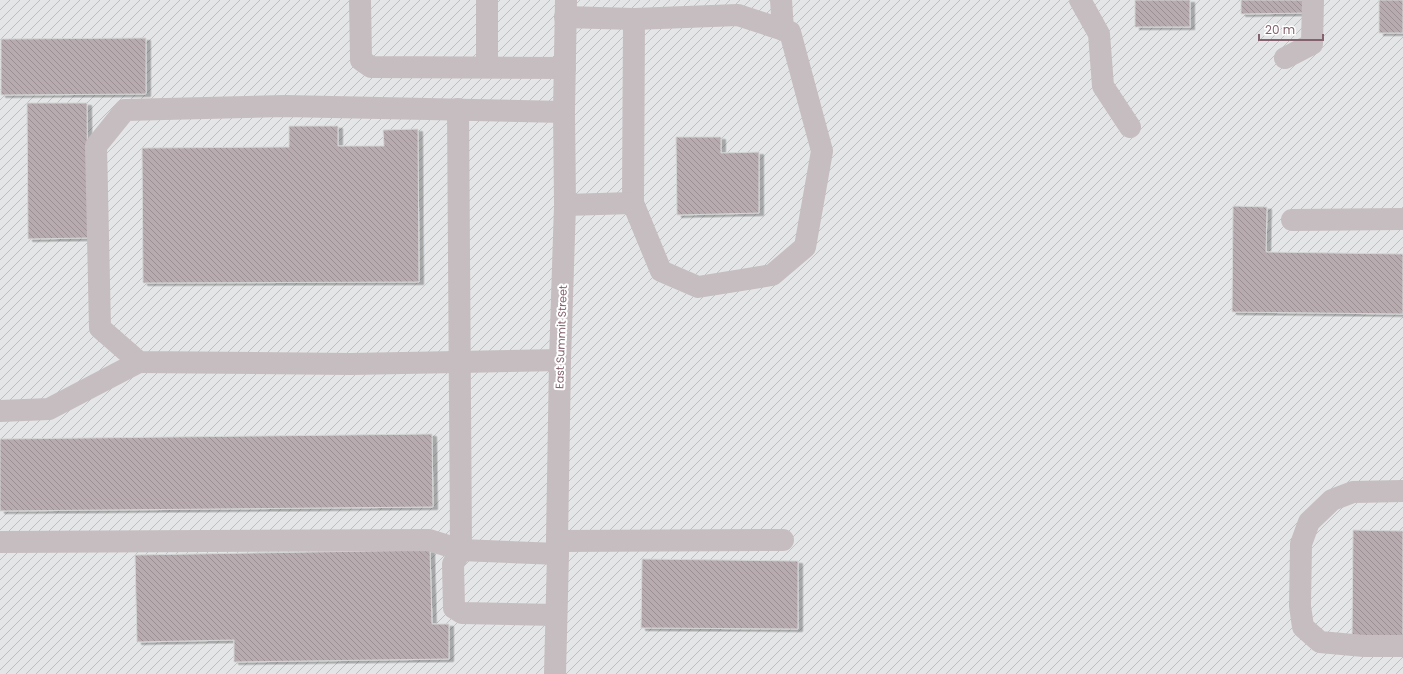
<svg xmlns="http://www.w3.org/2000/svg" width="1403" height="674" font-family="Poppins,sans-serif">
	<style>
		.industrial { fill: url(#industrial-furrows) }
		.building { fill: url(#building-back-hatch); stroke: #d4d6d6; filter: url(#shadow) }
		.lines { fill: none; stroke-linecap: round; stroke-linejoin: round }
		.minor { stroke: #c6bdc0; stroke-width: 22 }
		.labels { text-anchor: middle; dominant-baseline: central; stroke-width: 4; stroke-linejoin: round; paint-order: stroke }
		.street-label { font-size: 11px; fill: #84626d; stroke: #fff }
	</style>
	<defs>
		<pattern id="industrial-furrows" width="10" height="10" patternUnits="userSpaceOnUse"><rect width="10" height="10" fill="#e4e5e6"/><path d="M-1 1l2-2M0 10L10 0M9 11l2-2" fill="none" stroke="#bebdbf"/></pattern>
		<pattern id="building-back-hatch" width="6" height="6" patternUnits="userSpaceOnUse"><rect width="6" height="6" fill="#b8abaf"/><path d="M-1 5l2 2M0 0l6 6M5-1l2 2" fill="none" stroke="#9b8f93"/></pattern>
		<filter id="shadow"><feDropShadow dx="4.5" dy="2.5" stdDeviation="0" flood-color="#0004"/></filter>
	</defs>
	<rect width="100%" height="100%" fill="#f1f4f5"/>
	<rect class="industrial" x="0" y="0" width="1403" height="674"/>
	<g class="building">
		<rect x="1135" y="0" width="55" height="27"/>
		<polygon points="1241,0 1305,0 1305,13 1241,14"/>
		<rect x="1379" y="0" width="24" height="33"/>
		<polygon points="146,38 146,94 1,95 1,39"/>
		<polygon points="27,103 87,103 88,238 28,239"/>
		<polygon points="289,126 338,126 338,146 384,146 383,130 418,129 419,282 143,283 142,148 289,147"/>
		<polygon points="676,137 721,137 721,153 759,152 759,213 677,215"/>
		<polygon points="1233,206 1267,207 1266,252 1403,254 1403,314 1232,312"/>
		<polygon points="432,434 433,507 0,511 0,439"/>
		<polygon points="1353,530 1403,531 1403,637 1352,637"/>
		<polygon points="430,550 432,624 449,624 449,659 234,662 234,640 137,642 135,555"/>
		<polygon points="642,559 798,561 798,629 641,628"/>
	</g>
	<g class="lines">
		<g class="minor">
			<polyline points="360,0 361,60 371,67 565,68"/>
			<polyline points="781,0 783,30"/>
			<polyline points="1080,0 1099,34 1103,86 1130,127"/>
			<polyline points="1285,58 1312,44 1313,0"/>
			<polyline points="487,67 487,0"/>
			<polyline points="458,109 461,550 558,554"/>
			<polyline points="633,203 634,19"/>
			<polyline points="565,205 633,203 661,271 698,287 772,275 805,247 822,151 790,32 738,15 634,19 565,17"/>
			<polyline points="1292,220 1403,219"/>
			<polyline points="560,360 350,364 139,362 100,328 96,146 125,110 285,106 564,112"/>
			<polyline points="0,411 49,409 139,362"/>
			<polyline points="1403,491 1353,492 1332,500 1309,522 1301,544 1300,606 1303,627 1320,642 1364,646 1403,646"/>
			<polyline points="557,541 783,540"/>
			<polyline points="0,542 429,540 461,550 453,564 454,608 462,613 556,615"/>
			<polyline points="555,674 558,554 557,541 560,360 565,205 564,112 566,0"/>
		</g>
	</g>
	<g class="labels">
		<g class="street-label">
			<text transform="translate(561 337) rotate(-88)">East Summit Street</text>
		</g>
	</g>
	<path d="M1259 34v6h64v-6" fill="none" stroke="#84626d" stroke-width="2"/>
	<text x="1265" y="34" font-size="12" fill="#84626d" stroke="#ffffff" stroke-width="3" paint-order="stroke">20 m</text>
</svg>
